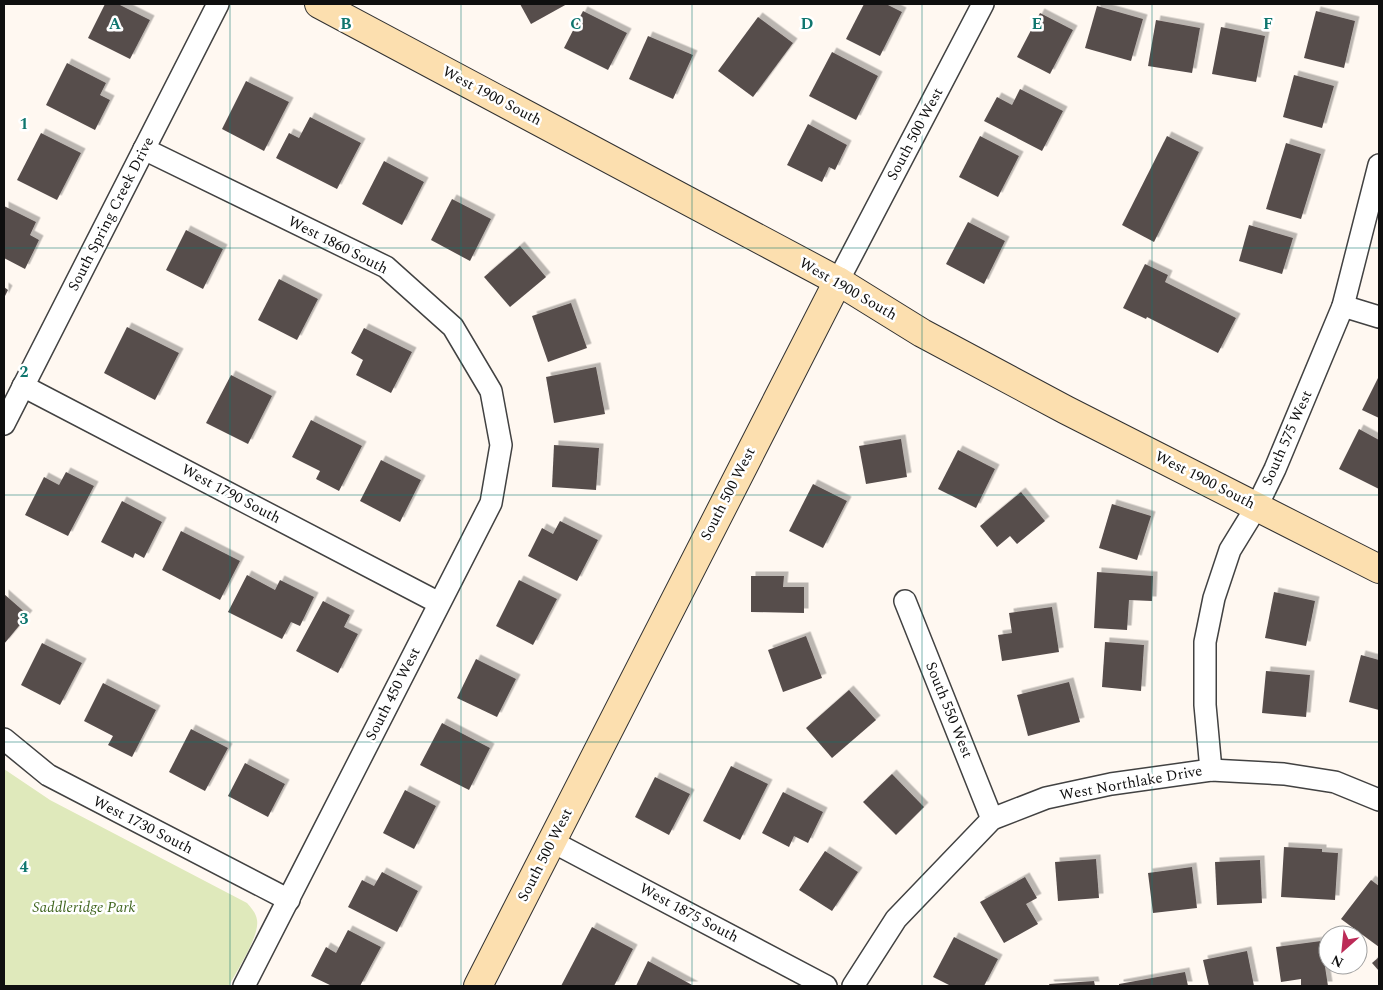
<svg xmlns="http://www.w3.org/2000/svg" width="1383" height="990" font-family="Spectral,serif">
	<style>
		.green { fill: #dfe9bb }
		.building { fill: #574d4c; filter: url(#shadow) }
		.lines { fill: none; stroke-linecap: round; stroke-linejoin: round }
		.street-casing { stroke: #424242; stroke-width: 24 }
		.secondary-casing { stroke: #313131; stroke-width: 30 }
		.street { stroke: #fff; stroke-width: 21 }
		.secondary { stroke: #fcdfaf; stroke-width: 28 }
		.grid { fill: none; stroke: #0f766e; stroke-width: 1; stroke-opacity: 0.55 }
		.labels { text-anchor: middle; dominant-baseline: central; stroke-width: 5; stroke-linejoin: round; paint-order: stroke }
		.street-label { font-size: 15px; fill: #0f0f0f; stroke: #fff }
		.park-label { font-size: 15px; font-style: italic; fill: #416620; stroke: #fff }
		.grid-label { font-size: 16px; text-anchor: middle; font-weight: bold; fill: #0f766e; stroke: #fff; stroke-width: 5; stroke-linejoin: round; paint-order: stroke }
	</style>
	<defs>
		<filter id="shadow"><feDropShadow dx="4.5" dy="-4.5" stdDeviation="0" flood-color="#0004"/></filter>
	</defs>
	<rect width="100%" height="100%" fill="#fff8f1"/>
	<path class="green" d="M 4,769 L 50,800 L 247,903 C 252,909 256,913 257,920 C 260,936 236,972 229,986 L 4,986 Z"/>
	<g class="building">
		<polygon points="105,4 118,4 150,20 130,59 88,38"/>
		<polygon points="520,4 567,4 531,24"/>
		<polygon points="864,4 886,4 902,12 880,56 846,39"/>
		<polygon points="1097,6 1143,19 1131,61 1085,48"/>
		<polygon points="583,11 627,33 608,70 564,48"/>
		<polygon points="1316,11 1355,21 1344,68 1304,58"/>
		<polygon points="1040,13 1073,30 1050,74 1017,57"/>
		<polygon points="758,17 793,43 753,97 718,71"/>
		<polygon points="1156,20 1200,28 1192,73 1148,66"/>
		<polygon points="1221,27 1265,36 1256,82 1212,74"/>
		<polygon points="648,36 693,55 673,99 629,79"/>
		<polygon points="832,52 878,76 856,120 809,96"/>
		<polygon points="67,63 106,83 100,95 110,100 95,130 46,105"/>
		<polygon points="1294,75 1334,86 1322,128 1283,117"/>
		<polygon points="246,81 289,102 264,151 222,129"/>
		<polygon points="1020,89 1063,111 1042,151 984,121 997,97 1012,105"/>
		<polygon points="310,117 361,143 337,189 276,158 289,133 299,138"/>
		<polygon points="808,124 847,145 835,170 829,167 822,182 787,165"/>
		<polygon points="41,133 81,153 57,200 17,180"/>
		<polygon points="980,136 1019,156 998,197 959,177"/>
		<polygon points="1167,136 1199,152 1154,242 1122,225"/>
		<polygon points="1286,143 1321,154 1301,219 1266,209"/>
		<polygon points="384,161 424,182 402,225 362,204"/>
		<polygon points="452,199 491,219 470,261 431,240"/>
		<polygon points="4,206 36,222 30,235 39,240 25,269 4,258"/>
		<polygon points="968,222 1005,241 984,284 946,264"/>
		<polygon points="1249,225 1293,238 1282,274 1239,261"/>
		<polygon points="186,230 223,249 203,289 166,270"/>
		<polygon points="520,246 546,277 510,307 484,277"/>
		<polygon points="1145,264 1168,275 1165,282 1236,318 1218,353 1147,317 1146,319 1123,308"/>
		<polygon points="279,279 318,299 297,340 258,320"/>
		<polygon points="4,287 8,290 4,298"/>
		<polygon points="571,303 587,348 548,362 532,316"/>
		<polygon points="127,327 179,353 155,400 104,373"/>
		<polygon points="364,328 412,352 391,393 356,375 363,360 351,353"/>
		<polygon points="596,367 605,414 554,423 546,377"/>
		<polygon points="231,375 272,396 248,444 206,423"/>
		<polygon points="1379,376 1379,418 1362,410"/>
		<polygon points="311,420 362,446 339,491 316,479 320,471 292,457"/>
		<polygon points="1359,429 1379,440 1379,489 1339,469"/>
		<polygon points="901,439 907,477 866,484 859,446"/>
		<polygon points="554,445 599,448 596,490 552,487"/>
		<polygon points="958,450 995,469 976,508 938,489"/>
		<polygon points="381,460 421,480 400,522 360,501"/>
		<polygon points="66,472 94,486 68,536 25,515 44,477 59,485"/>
		<polygon points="813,484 847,501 823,548 789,531"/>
		<polygon points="1021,492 1045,521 1017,544 1010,536 997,547 980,526"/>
		<polygon points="122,501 162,522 144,558 135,553 133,558 101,542"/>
		<polygon points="1112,504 1151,516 1137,560 1099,548"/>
		<polygon points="560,521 598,540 577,581 528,556 542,528 553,534"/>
		<polygon points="181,531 240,561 220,600 162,570"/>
		<polygon points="1097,572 1153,576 1152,601 1129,600 1127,630 1094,628"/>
		<polygon points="247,575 275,590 280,580 314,597 300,626 291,622 282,639 228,612"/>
		<polygon points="751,576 784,576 783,587 804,587 804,613 751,612"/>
		<polygon points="519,580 557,599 533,645 496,626"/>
		<polygon points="1274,592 1315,601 1306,646 1265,638"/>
		<polygon points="4,594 28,615 4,644"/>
		<polygon points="323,601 350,615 344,627 358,634 338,673 296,651"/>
		<polygon points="1052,607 1059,652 1002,661 998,635 1012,633 1009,613"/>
		<polygon points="806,636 822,678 783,692 768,650"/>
		<polygon points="1105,642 1144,645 1141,691 1102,687"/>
		<polygon points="42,643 82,663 60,705 21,685"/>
		<polygon points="1361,655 1379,660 1379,710 1349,702"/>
		<polygon points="476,659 516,679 497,717 457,698"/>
		<polygon points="1266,671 1310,675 1306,717 1262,713"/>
		<polygon points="1069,682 1080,722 1028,736 1017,695"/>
		<polygon points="103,683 156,710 132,757 108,745 113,736 84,721"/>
		<polygon points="849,690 876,720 832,758 806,728"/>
		<polygon points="442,723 490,748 469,790 420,765"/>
		<polygon points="191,729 228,748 205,791 169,772"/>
		<polygon points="245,763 285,784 268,817 228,796"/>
		<polygon points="731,766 768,784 740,840 703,821"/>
		<polygon points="892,774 924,807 896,835 863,802"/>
		<polygon points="655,777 690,794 669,835 635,817"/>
		<polygon points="405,790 436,806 414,849 383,833"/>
		<polygon points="783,792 823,812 808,843 794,836 789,847 762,833"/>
		<polygon points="1284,847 1322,849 1322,852 1338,853 1335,900 1281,897"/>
		<polygon points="825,851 858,872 832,911 799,890"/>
		<polygon points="1096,859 1099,898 1058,901 1055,862"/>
		<polygon points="1260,860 1262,903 1217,905 1215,862"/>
		<polygon points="1192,867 1197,908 1153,913 1148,873"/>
		<polygon points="382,872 418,891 397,932 348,907 362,880 374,886"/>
		<polygon points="1025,877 1037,898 1026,904 1038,924 1004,943 980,902"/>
		<polygon points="1371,880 1379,886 1379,947 1341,919"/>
		<polygon points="592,927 633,949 614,986 561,986"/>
		<polygon points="348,930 381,947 360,986 332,986 311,976 326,947 336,953"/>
		<polygon points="954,937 998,959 984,986 951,986 933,977"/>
		<polygon points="1321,941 1328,986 1301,986 1301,979 1281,982 1276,947"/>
		<polygon points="1247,951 1254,986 1209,986 1203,960"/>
		<polygon points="1379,957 1379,971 1372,963"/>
		<polygon points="648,961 694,986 636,986"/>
		<polygon points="1185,972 1188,986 1119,986 1119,984"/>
		<polygon points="1094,981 1095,986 1050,986 1049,984"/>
	</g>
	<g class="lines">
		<defs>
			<g id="street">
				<polyline points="144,149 386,267 453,327 491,391 501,445 491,503 244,986"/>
				<polyline points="838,281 983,4"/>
				<polyline points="1343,306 1379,317"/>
				<polyline points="23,386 439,603"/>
				<polyline points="4,424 218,4"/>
				<polyline points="905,601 992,819"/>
				<polyline points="4,739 48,775 289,900"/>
				<polyline points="1211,770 1205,705 1205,642 1214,598 1230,550 1257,506 1275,469 1343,306 1379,165"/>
				<polyline points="551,841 826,986"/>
				<polyline points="853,986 896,919 992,819 1046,798 1111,784 1211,770 1284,774 1335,782 1379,800"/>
			</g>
			<g id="secondary">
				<polyline points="319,4 838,281 922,333 1066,410 1379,569"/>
				<polyline points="478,986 838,281"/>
			</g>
		</defs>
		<use href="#street" class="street-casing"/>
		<use href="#secondary" class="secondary-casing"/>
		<use href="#street" class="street"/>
		<use href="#secondary" class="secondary"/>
	</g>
	<path class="grid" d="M 230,4 L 230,986M 461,4 L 461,986M 692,4 L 692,986M 922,4 L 922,986M 1152,4 L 1152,986M 4,248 L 1379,248M 4,495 L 1379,495M 4,742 L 1379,742"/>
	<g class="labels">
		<g class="street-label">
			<text transform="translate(492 96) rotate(28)">West 1900 South</text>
			<text transform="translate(915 134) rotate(-62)">South 500 West</text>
			<text transform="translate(111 214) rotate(-63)">South Spring Creek Drive</text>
			<text transform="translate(338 245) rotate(27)">West 1860 South</text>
			<text transform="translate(848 289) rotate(30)">West 1900 South</text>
			<text transform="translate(1287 438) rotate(-66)">South 575 West</text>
			<text transform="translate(1205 480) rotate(27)">West 1900 South</text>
			<text transform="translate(231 494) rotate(28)">West 1790 South</text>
			<text transform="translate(728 494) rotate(-63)">South 500 West</text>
			<text transform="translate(393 694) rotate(-63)">South 450 West</text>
			<text transform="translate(949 710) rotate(68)">South 550 West</text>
			<text transform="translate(1131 783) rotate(-10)">West Northlake Drive</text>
			<text transform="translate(143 825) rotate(27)">West 1730 South</text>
			<text transform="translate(545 855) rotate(-63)">South 500 West</text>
			<text transform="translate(689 913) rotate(28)">West 1875 South</text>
		</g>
		<g class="park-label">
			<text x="84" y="907">Saddleridge Park</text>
		</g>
	</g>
	<g class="grid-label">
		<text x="115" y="29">A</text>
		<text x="346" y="29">B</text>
		<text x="576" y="29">C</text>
		<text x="807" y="29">D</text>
		<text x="1037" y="29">E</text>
		<text x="1268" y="29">F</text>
		<text x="24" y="129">1</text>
		<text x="24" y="377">2</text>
		<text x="24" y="624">3</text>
		<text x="24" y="872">4</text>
	</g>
	<rect width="1383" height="990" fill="none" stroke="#0f0f0f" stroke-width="10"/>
	<g transform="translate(1343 950) rotate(207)"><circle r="24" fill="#ffffff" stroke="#9f9f9f"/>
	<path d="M0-4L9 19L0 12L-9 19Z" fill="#bc2a57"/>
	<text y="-8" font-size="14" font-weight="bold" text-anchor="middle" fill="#0f0f0f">N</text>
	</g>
</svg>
